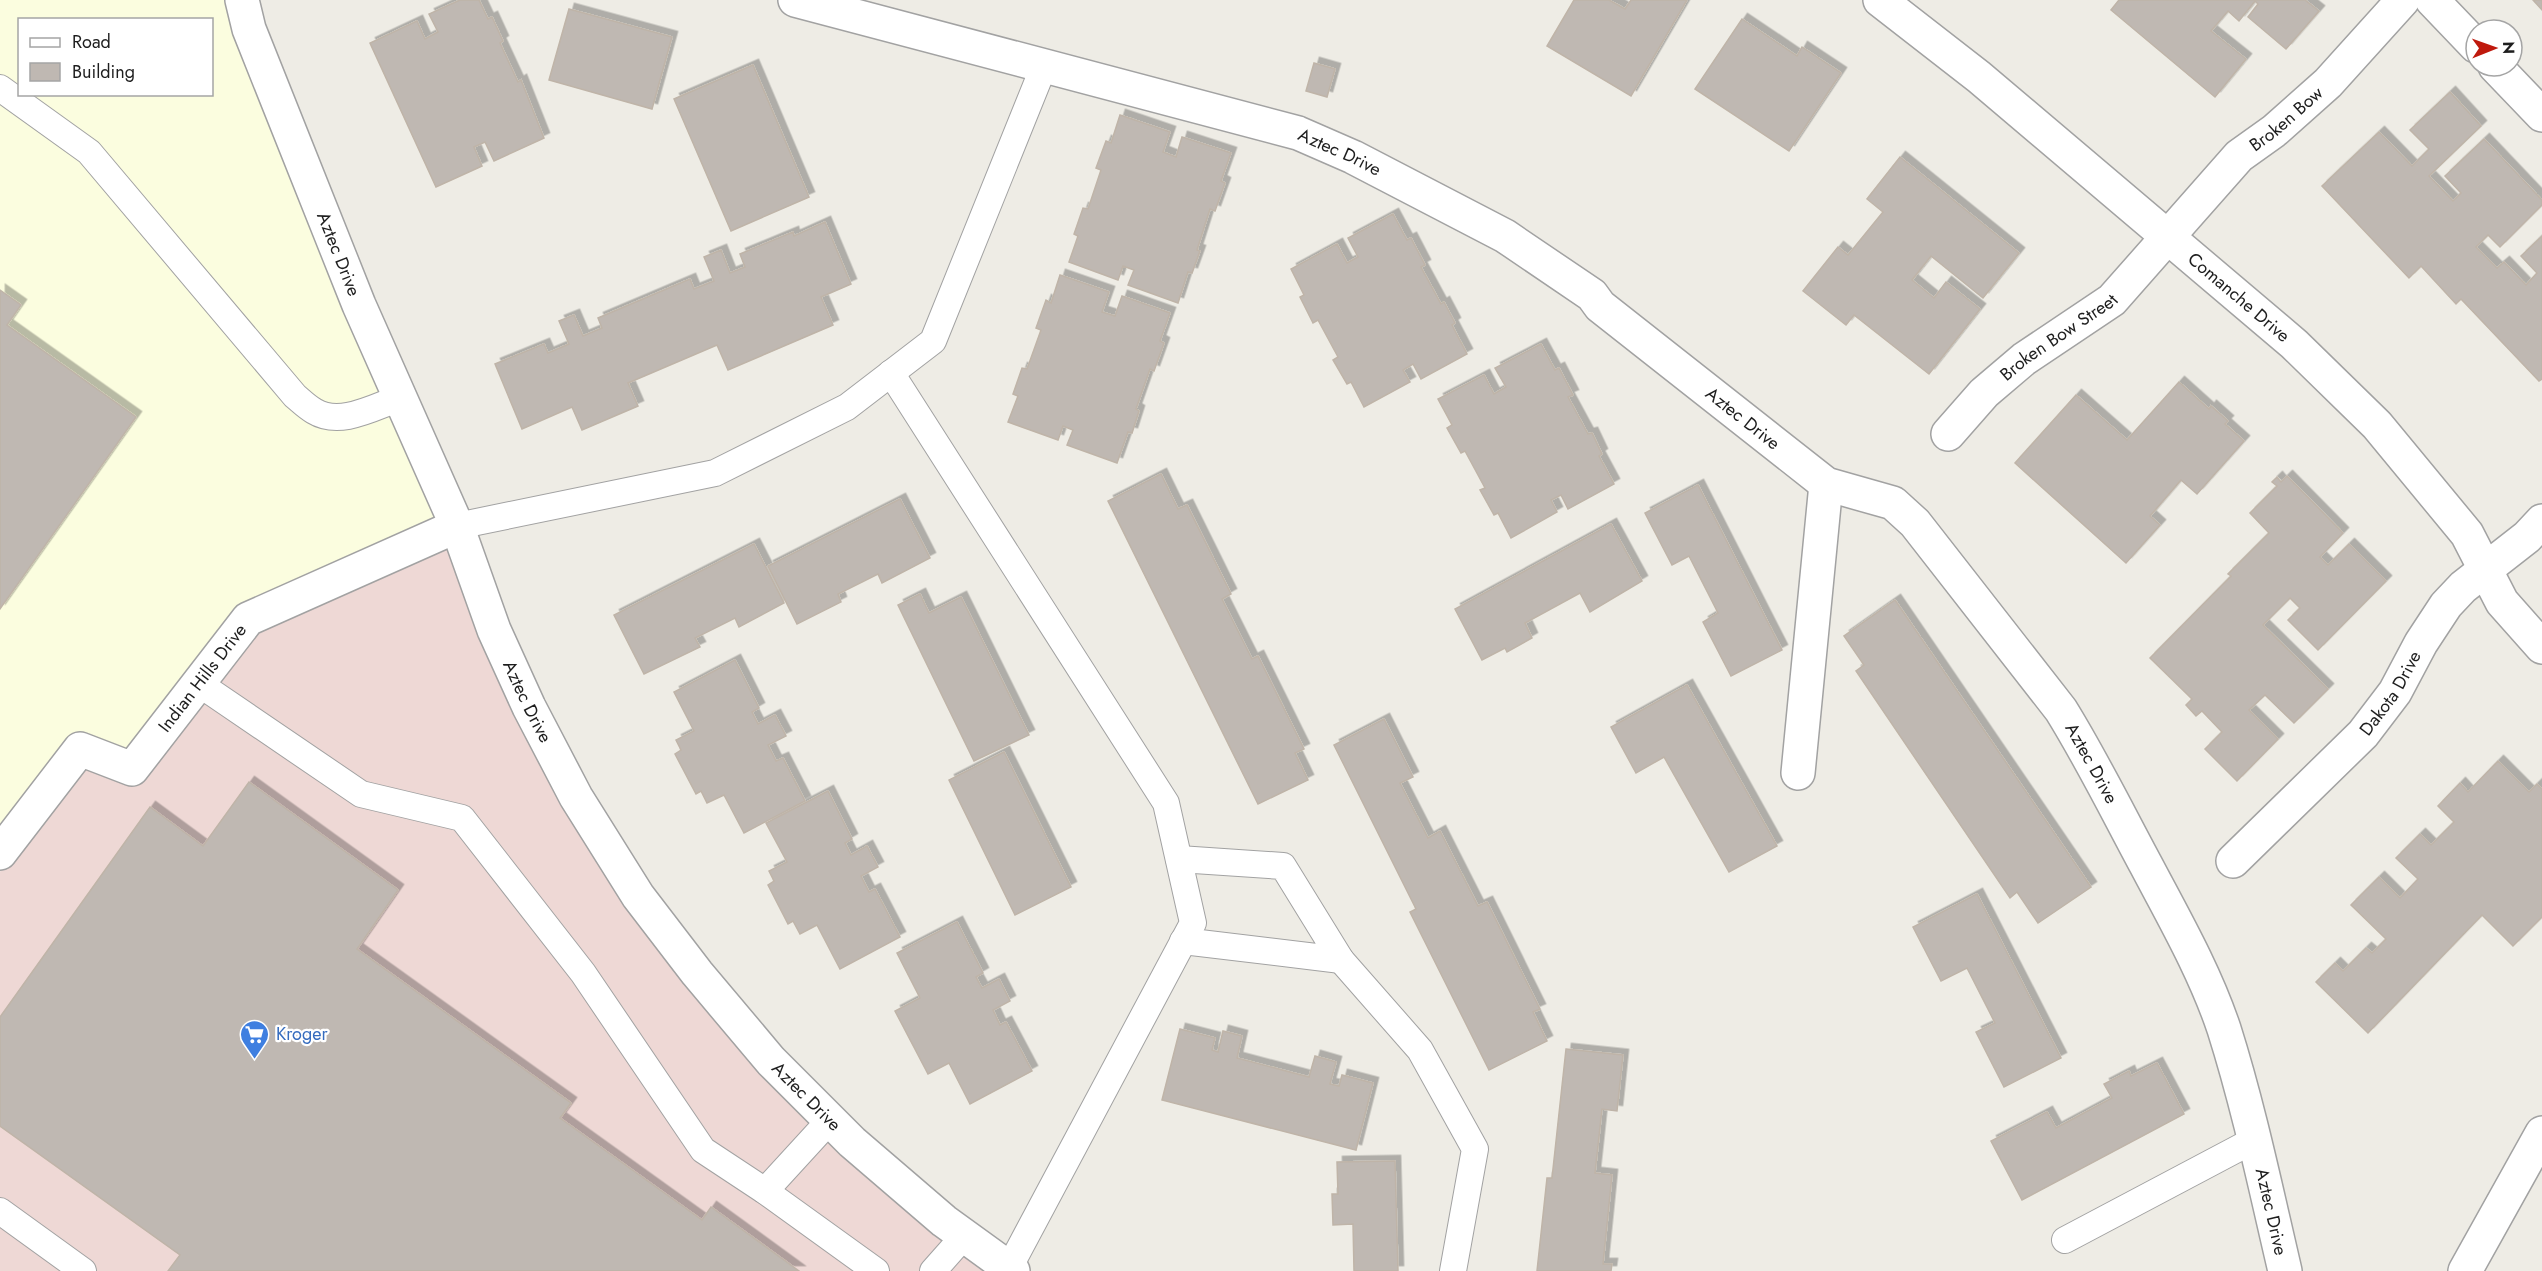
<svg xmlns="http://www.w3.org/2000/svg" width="2542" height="1271" font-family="Jost,sans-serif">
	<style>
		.commercial { fill: #eed8d5 }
		.education { fill: #fbfddf; fill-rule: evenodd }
		.building { fill: #bfb8b2; stroke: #bfb4a8; stroke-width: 1.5; filter: url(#shadow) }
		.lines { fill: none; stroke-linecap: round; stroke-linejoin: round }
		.service-casing { stroke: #a2a2a2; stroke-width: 28 }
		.minor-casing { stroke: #a2a2a2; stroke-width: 36 }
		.tertiary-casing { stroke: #a2a2a2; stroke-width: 36 }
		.service { stroke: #fff; stroke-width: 26 }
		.minor { stroke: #fff; stroke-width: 33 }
		.tertiary { stroke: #fff; stroke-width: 33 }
		.labels { text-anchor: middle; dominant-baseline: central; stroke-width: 4.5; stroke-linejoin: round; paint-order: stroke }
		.street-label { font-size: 18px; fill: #1e1e1e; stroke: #fff }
		.shop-label { font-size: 18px; fill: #366cbe; stroke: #fff; text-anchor: start }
	</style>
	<defs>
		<filter id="shadow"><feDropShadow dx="5.5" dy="-5.5" stdDeviation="0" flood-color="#0004"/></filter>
	</defs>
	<rect width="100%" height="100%" fill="#eeece5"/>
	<polygon class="commercial" points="457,526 576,797 852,1142 1029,1271 0,1271 0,872 80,749 248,619"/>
	<path class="education" d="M 0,0 L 244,0 L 457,526 L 248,619 L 132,769 L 80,749 L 0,853 ZM 20,20 L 212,20 L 212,94 L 20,94 Z"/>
	<g class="building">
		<polygon points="460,0 479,0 488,19 492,17 503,41 500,43 518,82 521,80 544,138 494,161 485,142 474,147 482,166 436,187 370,43 417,21 425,39 438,32 429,14"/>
		<polygon points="1574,0 1609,0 1625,9 1631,0 1687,0 1631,96 1547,46"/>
		<polygon points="2119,0 2305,0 2319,11 2286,49 2248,17 2258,4 2255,1 2239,21 2228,11 2211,31 2246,59 2215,97 2111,10"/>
		<polygon points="2533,0 2542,0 2542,10"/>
		<polygon points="569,9 672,37 652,109 549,80"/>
		<polygon points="1742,19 1797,56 1802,47 1841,73 1789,151 1695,89"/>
		<polygon points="1314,63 1335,69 1327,97 1306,91"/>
		<polygon points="753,65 809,197 731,231 674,99"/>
		<polygon points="2450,92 2481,126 2429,176 2453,201 2461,193 2445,176 2484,139 2542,200 2542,205 2500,247 2488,235 2476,247 2497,268 2504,262 2526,285 2537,273 2521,256 2542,236 2542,379 2539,381 2461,299 2456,304 2421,266 2409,278 2322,186 2379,132 2412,166 2429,149 2410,130"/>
		<polygon points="1120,115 1170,132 1163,152 1176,157 1182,137 1231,153 1221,181 1225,183 1215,211 1210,209 1197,250 1200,251 1192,273 1188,272 1178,303 1128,285 1134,270 1123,266 1118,280 1069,262 1078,236 1074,234 1083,208 1088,209 1101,170 1096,168 1106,141 1111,143"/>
		<polygon points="1900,157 2019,253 1983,298 1931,256 1912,280 1934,298 1946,282 1980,309 1929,374 1854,315 1846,325 1803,291 1838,247 1848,255 1883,212 1867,199"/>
		<polygon points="1393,214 1407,240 1411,238 1425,265 1421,267 1441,304 1444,302 1455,323 1452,325 1467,354 1421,379 1413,364 1403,370 1410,382 1364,407 1351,382 1347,384 1333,360 1338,357 1318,320 1313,323 1300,297 1304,295 1291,269 1337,244 1347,263 1358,257 1348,238"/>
		<polygon points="825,222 851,284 821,297 833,325 728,370 717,345 628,383 638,406 582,430 572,407 522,429 495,364 544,344 548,353 569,344 559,321 574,315 583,336 602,328 598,318 690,279 694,289 714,281 704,257 721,250 730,273 745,267 740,254 793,232 794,236"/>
		<polygon points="1060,275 1109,292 1102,312 1115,316 1122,296 1170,313 1160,341 1164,343 1154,371 1150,369 1136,409 1139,411 1132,433 1128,432 1117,463 1067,445 1073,430 1063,426 1058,440 1008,422 1018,396 1013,394 1022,368 1027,369 1041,330 1036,328 1046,300 1051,303"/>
		<polygon points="0,290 21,305 7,325 136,417 0,609"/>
		<polygon points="1541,344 1555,370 1559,368 1573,395 1568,397 1588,434 1592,433 1602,454 1599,456 1614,484 1568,509 1561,495 1551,500 1557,512 1511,538 1498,513 1494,515 1480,490 1485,488 1465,451 1461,453 1447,428 1452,425 1438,399 1484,375 1494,394 1506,387 1495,368"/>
		<polygon points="2179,382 2209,409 2211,406 2228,421 2225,424 2244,441 2197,494 2181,480 2150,516 2160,525 2126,563 2015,463 2076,395 2127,440"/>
		<polygon points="1161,474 1178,509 1187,505 1231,594 1222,599 1252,659 1258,656 1304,749 1295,753 1308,780 1258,804 1108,501"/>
		<polygon points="2287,476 2343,533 2320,557 2328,565 2349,544 2386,581 2318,650 2288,620 2300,608 2290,598 2263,625 2328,689 2294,723 2265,695 2249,710 2278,739 2237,781 2205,749 2222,732 2202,711 2196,716 2186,705 2192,699 2150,658 2231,576 2228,574 2269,533 2250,513 2277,486 2272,482 2277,477 2281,482"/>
		<polygon points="1698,485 1782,650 1731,676 1703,622 1718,613 1689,556 1672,565 1645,513"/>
		<polygon points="900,499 930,558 882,583 878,574 838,594 841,602 797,624 768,566"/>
		<polygon points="1611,524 1642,581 1590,612 1580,593 1525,623 1532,638 1507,652 1505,648 1482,660 1455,609"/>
		<polygon points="754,544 784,603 739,627 735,618 695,638 700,647 644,674 614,615"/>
		<polygon points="920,594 929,613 961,597 1029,735 974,761 898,605"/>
		<polygon points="1895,600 2091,887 2038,923 2017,892 2010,898 1856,671 1864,665 1844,636"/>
		<polygon points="735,660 759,708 752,712 758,724 775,715 786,736 768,745 776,761 783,758 805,801 744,833 724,795 707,803 701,791 696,794 675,754 681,750 676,740 694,731 674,692"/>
		<polygon points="1687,685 1777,846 1729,872 1664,757 1636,773 1611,727"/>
		<polygon points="1384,719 1413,777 1400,783 1428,838 1440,831 1478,906 1487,902 1540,1009 1533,1012 1547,1041 1489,1070 1410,912 1416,909 1334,745"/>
		<polygon points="1004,752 1071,887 1015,915 949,780"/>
		<polygon points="2498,761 2529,792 2537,784 2542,789 2542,917 2513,946 2482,915 2368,1033 2316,982 2335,963 2343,971 2366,948 2372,953 2386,939 2351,905 2379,877 2400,898 2418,879 2396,858 2420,834 2431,845 2454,822 2438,806 2460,783 2468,792"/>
		<polygon points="249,782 398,890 357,949 571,1103 560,1118 702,1220 711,1207 799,1271 168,1271 180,1255 0,1126 0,1017 150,807 203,846"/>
		<polygon points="828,791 852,839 845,843 851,855 867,846 878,867 861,876 869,892 875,889 900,937 840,969 817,925 800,934 793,921 788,924 768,885 774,881 769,871 787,862 766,823"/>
		<polygon points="1977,894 2061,1058 2004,1087 1976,1032 1995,1023 1967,968 1941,981 1913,927"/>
		<polygon points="957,922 983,973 976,977 982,988 999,979 1010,1001 993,1010 1000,1025 1006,1022 1032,1071 970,1104 949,1063 928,1074 895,1011 920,998 897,953"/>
		<polygon points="1180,1029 1215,1038 1212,1050 1218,1052 1223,1031 1242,1036 1237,1058 1309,1077 1315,1056 1336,1062 1330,1084 1339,1086 1342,1075 1373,1083 1356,1150 1162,1100"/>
		<polygon points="1566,1049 1623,1055 1617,1111 1602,1109 1595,1173 1612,1175 1603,1264 1612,1264 1611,1271 1537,1271 1547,1178 1552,1178"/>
		<polygon points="2157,1063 2184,1114 2022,1200 1991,1141 2047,1112 2056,1128 2112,1098 2104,1084 2129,1071 2131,1076"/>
		<polygon points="1395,1161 1398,1271 1354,1271 1353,1224 1333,1225 1332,1194 1338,1194 1337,1162"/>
	</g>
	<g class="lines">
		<defs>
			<g id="service">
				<path d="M 0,88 L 89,152 L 295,396 C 301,401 307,407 314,411 C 340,427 374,407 400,398"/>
				<polyline points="891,373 1166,803 1193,923 1009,1268"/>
				<polyline points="457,526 715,473 847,407 933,341 1044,66"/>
				<polyline points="198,683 361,794 462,818 583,973 703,1150 765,1191 876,1271"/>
				<polyline points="1179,859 1283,866 1341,960 1183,941"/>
				<polyline points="1341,960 1420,1050 1475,1149 1453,1271"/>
				<polyline points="765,1191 830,1120"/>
				<polyline points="0,1211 83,1271"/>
				<polyline points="2065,1240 2254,1140"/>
				<polyline points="933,1271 964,1236"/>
			</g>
			<g id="minor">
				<path id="s1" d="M 242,0 L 249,29 L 359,305 L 457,526 L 494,630 L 529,707 L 576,797 L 638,896 L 697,973 L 771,1061 L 852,1142 L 944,1221 L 1013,1271"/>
				<path id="s2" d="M 795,0 L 1298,133 L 1353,157 L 1505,236 L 1592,295 L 1600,306 L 1826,484 L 1893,503 L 1915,523 L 2061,710 C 2092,760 2118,813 2146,865 C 2174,918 2205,972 2224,1029 C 2249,1108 2266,1190 2285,1271"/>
				<path id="s3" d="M 1880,0 L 1979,77 L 2294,344 L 2377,425 L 2467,534 L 2502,602 L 2542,647"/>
				<polyline points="2432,0 2476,46"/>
				<polyline points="2495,66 2542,115"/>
				<path id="s4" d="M 1948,434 L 1984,393 L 2024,359 L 2112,300 L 2239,156 L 2274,131 L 2328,83 L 2403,0"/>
				<polyline points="1798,773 1826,484"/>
				<path id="s5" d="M 2233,861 L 2363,734 L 2395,692 L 2421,643 L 2446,605 L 2463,587 L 2527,537 L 2542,521"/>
			</g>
			<g id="tertiary">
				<path id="s6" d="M 0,853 L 80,749 L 132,769 L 248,619 L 457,526"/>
				<polyline points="2465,1271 2542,1133"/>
			</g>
		</defs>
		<use href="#service" class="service-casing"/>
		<use href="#minor" class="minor-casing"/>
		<use href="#tertiary" class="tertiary-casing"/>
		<use href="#service" class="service"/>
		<use href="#minor" class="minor"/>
		<use href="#tertiary" class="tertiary"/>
	</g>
	<defs>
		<symbol id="supermarket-pin" viewBox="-11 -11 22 30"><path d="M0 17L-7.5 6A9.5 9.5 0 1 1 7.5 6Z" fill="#3f7fe0" stroke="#fff"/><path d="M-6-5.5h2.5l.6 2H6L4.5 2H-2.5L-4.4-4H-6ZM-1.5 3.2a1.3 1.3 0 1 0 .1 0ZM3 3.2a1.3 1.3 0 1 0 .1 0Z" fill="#fff"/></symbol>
	</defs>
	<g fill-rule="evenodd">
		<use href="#supermarket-pin" x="238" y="1018" width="33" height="45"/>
	</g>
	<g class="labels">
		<g class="street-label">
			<text stroke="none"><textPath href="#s4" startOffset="465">Broken Bow</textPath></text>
			<text stroke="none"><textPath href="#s2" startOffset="566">Aztec Drive</textPath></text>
			<text stroke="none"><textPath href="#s1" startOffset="272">Aztec Drive</textPath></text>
			<text stroke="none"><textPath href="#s3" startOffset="466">Comanche Drive</textPath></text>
			<text stroke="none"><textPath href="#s4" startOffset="148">Broken Bow Street</textPath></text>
			<text stroke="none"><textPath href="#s2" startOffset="1052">Aztec Drive</textPath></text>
			<text stroke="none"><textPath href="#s6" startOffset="302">Indian Hills Drive</textPath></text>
			<text stroke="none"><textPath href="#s5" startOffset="231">Dakota Drive</textPath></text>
			<text stroke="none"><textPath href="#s1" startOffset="758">Aztec Drive</textPath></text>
			<text stroke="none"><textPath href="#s2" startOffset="1556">Aztec Drive</textPath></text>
			<text stroke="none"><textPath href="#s1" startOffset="1244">Aztec Drive</textPath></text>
			<text stroke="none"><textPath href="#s2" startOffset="2042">Aztec Drive</textPath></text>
		</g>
		<g class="shop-label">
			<text x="276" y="1034">Kroger</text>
		</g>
	</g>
	<rect x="18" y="18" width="195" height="78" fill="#ffffff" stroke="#a5a5a5" stroke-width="1.5"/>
	<rect x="30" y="38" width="30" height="9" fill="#ffffff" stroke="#a5a5a5" stroke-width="1.5"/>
	<text x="72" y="48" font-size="18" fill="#1e1e1e">Road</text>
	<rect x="30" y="63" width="30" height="18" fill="#bfb8b2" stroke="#a5a5a5" stroke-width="1.5"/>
	<text x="72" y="78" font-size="18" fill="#1e1e1e">Building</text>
	<g transform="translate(2494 48) rotate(89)"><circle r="28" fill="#ffffff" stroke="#a5a5a5" stroke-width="1.5"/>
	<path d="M0-4.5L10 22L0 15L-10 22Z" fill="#bf190d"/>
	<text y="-9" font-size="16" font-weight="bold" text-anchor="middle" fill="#1e1e1e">N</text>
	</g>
</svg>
